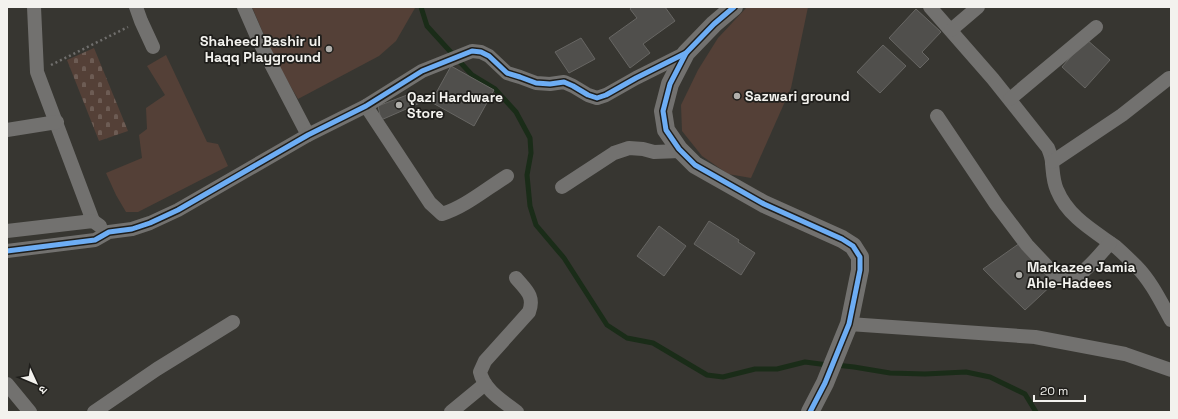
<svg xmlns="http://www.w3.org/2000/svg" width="1178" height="419" font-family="'Space Grotesk','Noto Sans Devanagari',sans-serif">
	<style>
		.grass { fill: #544037 }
		.cemetery { fill: url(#cemetery-stones) }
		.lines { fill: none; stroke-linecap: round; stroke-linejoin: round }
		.stream { stroke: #1a2c18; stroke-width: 5 }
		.building { fill: #504f4c; stroke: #676663 }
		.path { stroke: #706f6d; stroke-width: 2.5; stroke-dasharray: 2 3; stroke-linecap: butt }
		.minor { stroke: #72716f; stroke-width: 14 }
		.tertiary { stroke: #72716f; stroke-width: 18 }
		.cycleway-casing { stroke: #1f1e1b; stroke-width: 8 }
		.cycleway { stroke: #6dadf4; stroke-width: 5 }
		.poi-dot { fill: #b1b0ac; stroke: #1f1e1b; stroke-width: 1.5 }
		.labels { text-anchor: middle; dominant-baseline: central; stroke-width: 3.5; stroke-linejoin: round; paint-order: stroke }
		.poi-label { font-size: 14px; font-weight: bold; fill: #f3f2ee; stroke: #1f1e1b; text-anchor: start }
	</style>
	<defs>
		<pattern id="cemetery-stones" width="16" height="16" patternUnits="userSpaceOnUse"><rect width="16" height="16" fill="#544037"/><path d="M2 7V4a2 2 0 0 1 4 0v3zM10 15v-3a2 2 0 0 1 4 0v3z" fill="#6d5c54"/></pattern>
	</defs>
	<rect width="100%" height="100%" fill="#373631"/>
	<g class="grass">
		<polygon points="252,7 415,7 415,8 396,41 379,56 298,99 274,58"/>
		<polygon points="747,7 808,7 791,88 751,178 728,174 702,156 682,131 681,105 698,70 718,38"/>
		<polygon points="166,55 207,142 218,144 228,166 138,212 126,212 116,195 106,173 142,158 139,135 147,129 146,108 165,95 147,66"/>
	</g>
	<polygon class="cemetery" points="94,48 128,131 99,141 67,60"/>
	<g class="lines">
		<g class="stream">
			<polyline points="421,7 427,26 447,48 472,75 495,89 516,112 530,138 531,153 527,175 530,206 536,225 564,258 607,325 627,338 653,343 707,375 723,377 755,369 777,369 805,362 828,365"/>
			<polyline points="836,365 854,367 890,373 925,374 966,372 990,377 1025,394 1036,412"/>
		</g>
	</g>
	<g class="building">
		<polygon points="632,7 665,7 675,21 643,44 650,53 630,68 609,38 637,18 630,9"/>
		<polygon points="916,9 941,32 922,52 929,59 920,68 889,38"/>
		<polygon points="581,38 595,59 569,73 555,52"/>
		<polygon points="1086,39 1110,60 1085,88 1062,67"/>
		<polygon points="883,45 906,66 880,93 857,72"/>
		<polygon points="451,66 494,90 474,126 431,102"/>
		<polygon points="415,92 420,103 381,120 378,106"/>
		<polygon points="709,221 739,240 738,242 755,253 741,275 694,244"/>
		<polygon points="659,226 686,246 664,276 637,256"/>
		<polygon points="1020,243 1056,281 1025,310 983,269"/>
	</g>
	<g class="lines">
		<polyline class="path" points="51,65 128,27"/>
		<g class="minor">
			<polyline points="34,7 37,72 93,221"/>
			<polyline points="136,7 141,21 153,47"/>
			<polyline points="244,7 258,39 308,135"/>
			<path d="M 930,7 L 993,79 L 1048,148 C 1050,153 1052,158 1052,163 C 1053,173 1053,181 1057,190 C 1068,217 1094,231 1116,247 C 1123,253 1130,260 1136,266 C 1151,281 1161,302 1171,320"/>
			<polyline points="951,30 978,7"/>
			<polyline points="1010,99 1096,27"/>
			<path d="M 366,106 L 430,203 L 442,214 C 465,207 486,189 507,176"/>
			<path d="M 937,116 L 996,204 L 1027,245 L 1058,278 C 1060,279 1062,280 1064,280 C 1079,282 1100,254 1110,243"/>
			<polyline points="7,130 57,122"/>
			<polyline points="1052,162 1122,115 1169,78"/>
			<polyline points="562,187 614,153 629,148 643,149 654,152 680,151"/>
			<polyline points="7,231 93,221 100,226"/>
			<polyline points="7,251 95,240 109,232 132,229 150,223 178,210 308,135 366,106 422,71 472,51 481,52 489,56 507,73 520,77 536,83 550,84 564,82 573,86 588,95 597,98 606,95 636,78 686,53"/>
			<path d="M 516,278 C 526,290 535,296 529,312 L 485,361 L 480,372 C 484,390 503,401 517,412"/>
			<polyline points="849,324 1035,337 1125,354 1171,370"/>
			<polyline points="7,384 30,412"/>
			<polyline points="94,412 157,369 233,322"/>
			<polyline points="451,412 485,384"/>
		</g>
		<polyline class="tertiary" points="734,7 714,24 686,53 670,84 663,111 666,130 679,149 695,165 764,204 842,239 853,246 860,257 860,270 849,324 825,383 810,412"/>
		<defs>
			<g id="cycleway">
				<polyline points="734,7 714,24 686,53 670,84 663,111 666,130 679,149 695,165 764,204 842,239 853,246 860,257 860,270 849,324 825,383 810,412"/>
				<polyline points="7,251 95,240 109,232 132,229 150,223 178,210 308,135 366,106 422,71 472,51 481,52 489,56 507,73 520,77 536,83 550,84 564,82 573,86 588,95 597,98 606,95 636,78 686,53"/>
			</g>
		</defs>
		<use href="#cycleway" class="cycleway-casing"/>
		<use href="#cycleway" class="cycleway"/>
	</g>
	<g class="poi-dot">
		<circle cx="329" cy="49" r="4"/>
		<circle cx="737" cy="96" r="4"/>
		<circle cx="399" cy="105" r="4"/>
		<circle cx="1019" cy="275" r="4"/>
	</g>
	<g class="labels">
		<g class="poi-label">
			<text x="321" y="41" text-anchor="end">Shaheed Bashir ul<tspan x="321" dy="16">Haqq Playground</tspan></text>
			<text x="745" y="96">Sazwari ground</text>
			<text x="407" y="97">Qazi Hardware<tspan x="407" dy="16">Store</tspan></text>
			<text x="1027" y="267">Markazee Jamia<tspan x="1027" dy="16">Ahle-Hadees</tspan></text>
		</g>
	</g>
	<rect width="1178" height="419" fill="none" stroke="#f3f2ee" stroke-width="16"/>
	<g transform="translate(36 383) rotate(134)" stroke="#1f1e1b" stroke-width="3" paint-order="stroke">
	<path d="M0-3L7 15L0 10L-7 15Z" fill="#f3f2ee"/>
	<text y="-6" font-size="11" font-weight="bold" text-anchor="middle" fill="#f3f2ee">उ</text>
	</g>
	<path d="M1034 395v6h51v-6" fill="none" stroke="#f3f2ee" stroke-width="2"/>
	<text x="1040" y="395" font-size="12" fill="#f3f2ee" stroke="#1f1e1b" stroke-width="3" paint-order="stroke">20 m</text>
</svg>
